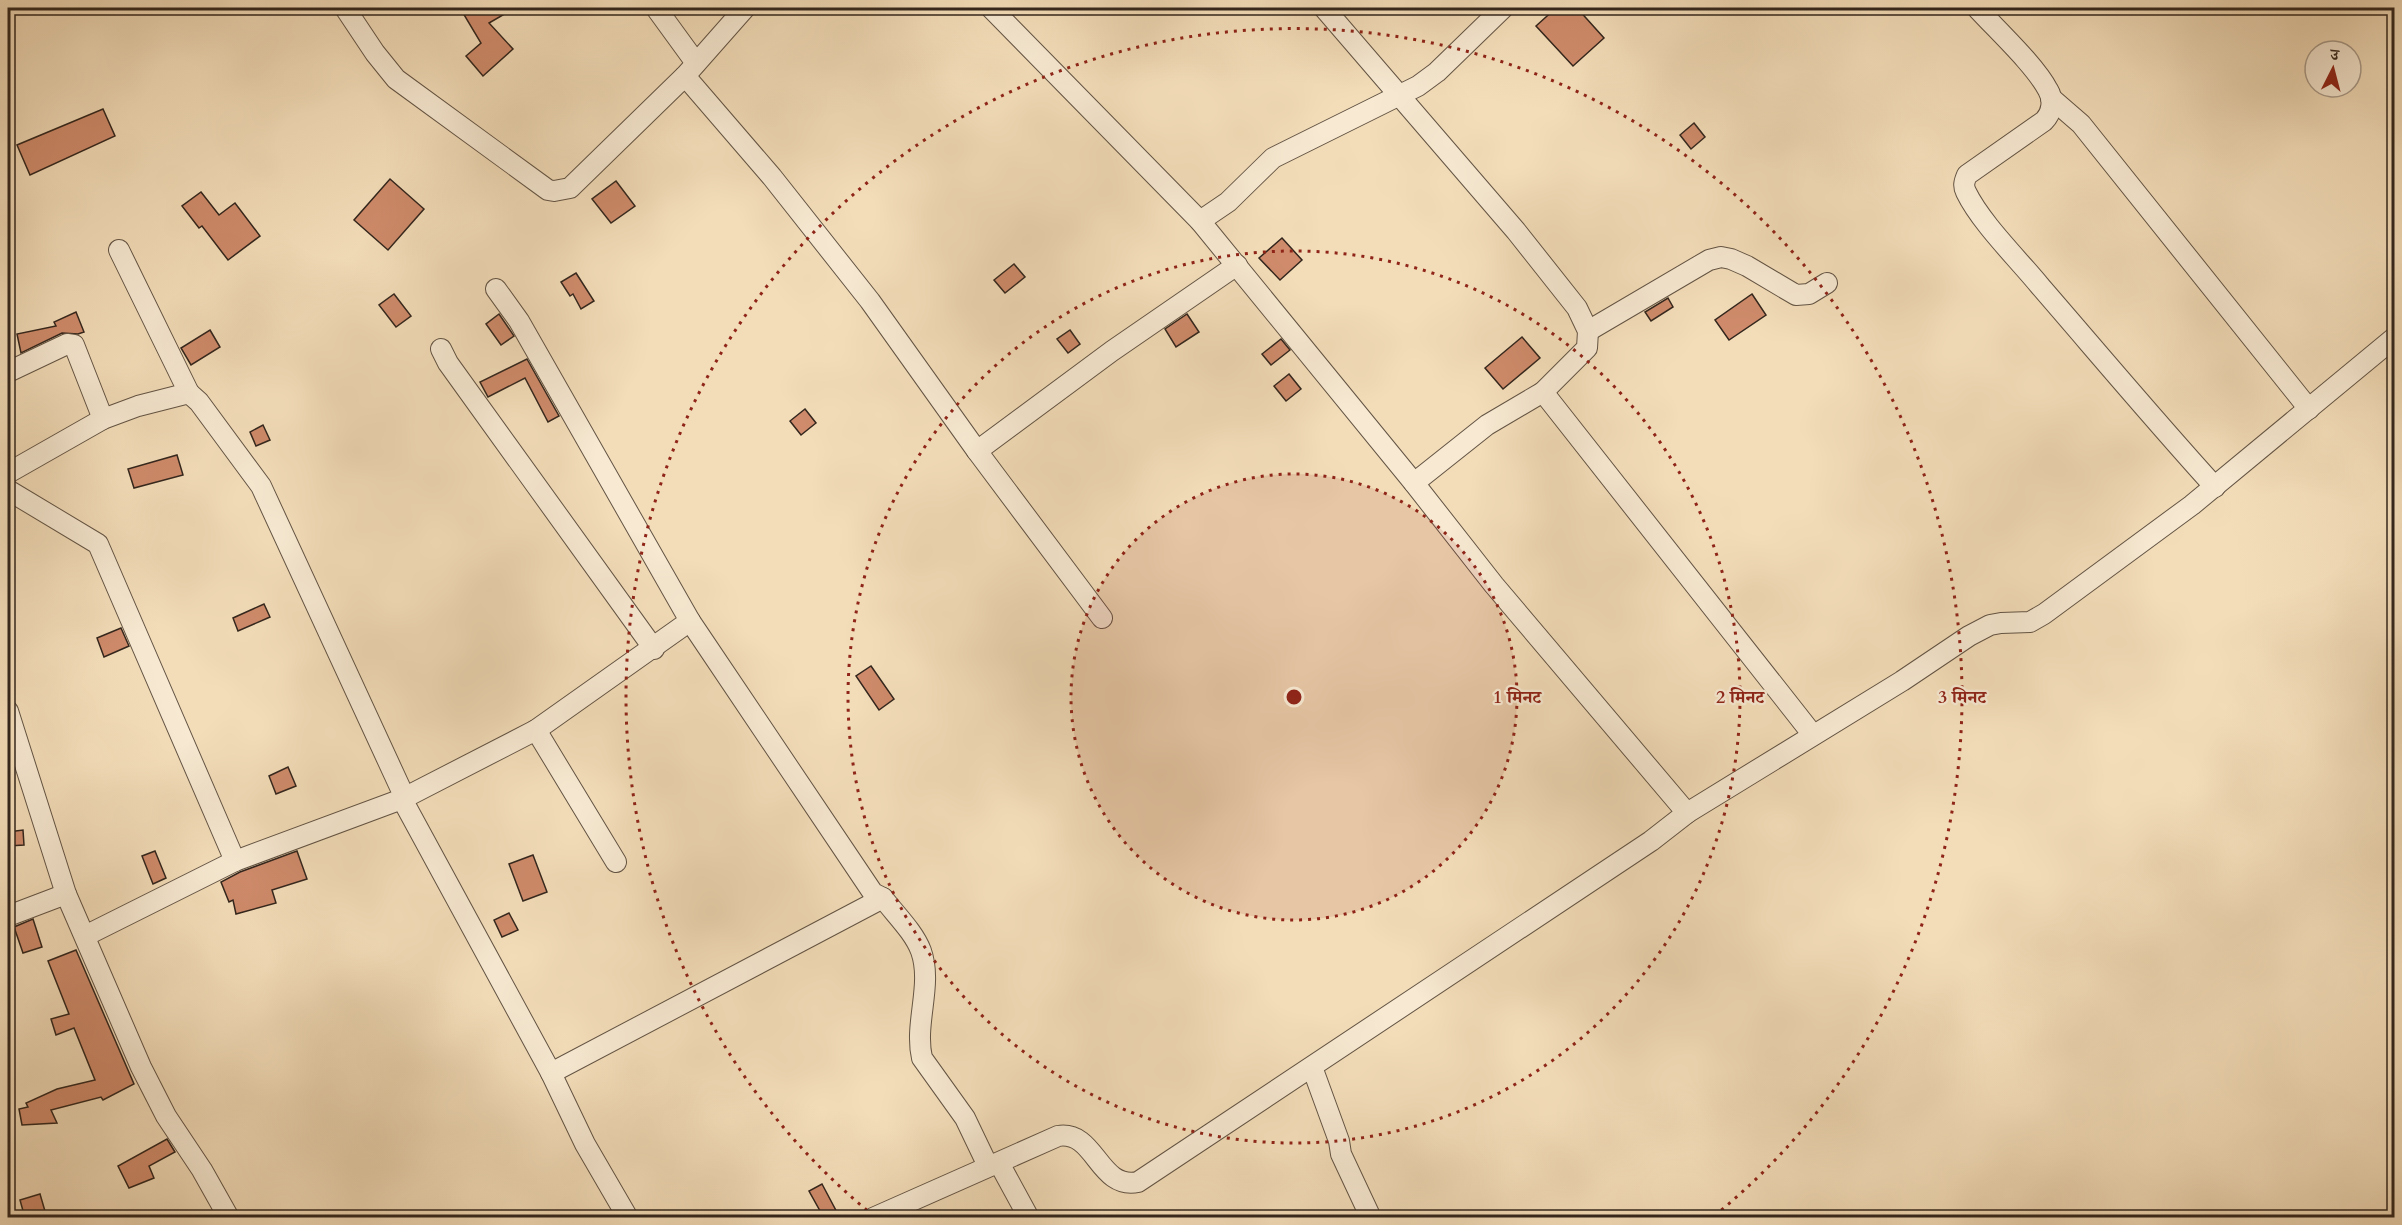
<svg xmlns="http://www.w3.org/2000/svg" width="2402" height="1225" font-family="Cardo,'Noto Serif Devanagari',serif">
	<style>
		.building { fill: #cf8b6b; stroke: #33261d; stroke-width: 1.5 }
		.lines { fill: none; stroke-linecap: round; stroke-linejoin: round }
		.street-casing { stroke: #635444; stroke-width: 22 }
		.street { stroke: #f7e9d2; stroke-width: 20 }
		.ring { fill: none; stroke: #8f2418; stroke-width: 3; stroke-dasharray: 3 6 }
		.centre { fill: #8f2418; stroke: #f7e9d2; stroke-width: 3 }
		.ring-label { font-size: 18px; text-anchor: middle; font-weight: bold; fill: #8f2418; stroke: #f7e9d2; stroke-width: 4.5; stroke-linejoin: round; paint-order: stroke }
	</style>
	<rect width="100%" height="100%" fill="#f3ddb9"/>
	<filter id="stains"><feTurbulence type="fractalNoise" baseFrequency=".00333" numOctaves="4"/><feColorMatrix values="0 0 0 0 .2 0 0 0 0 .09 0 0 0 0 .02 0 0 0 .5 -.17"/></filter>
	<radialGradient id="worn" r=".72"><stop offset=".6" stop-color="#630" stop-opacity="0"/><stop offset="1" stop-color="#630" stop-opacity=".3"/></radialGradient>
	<g class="building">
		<polygon points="460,8 515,8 489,23 513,49 483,76 466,56 481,43"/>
		<polygon points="1556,8 1577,8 1604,38 1573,66 1536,26"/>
		<polygon points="103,109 115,136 30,175 17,145"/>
		<polygon points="1694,123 1705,137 1691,149 1680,135"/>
		<polygon points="390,179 424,209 388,250 354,220"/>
		<polygon points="616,181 635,206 611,223 592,199"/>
		<polygon points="201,192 219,215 235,203 260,236 228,260 202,226 199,228 182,206"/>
		<polygon points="1282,238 1302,260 1280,280 1259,258"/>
		<polygon points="1014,264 1025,277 1005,293 994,280"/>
		<polygon points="576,273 594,301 581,309 573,294 570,296 561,282"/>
		<polygon points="394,294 411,316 396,327 379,305"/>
		<polygon points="1752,294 1766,315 1729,340 1715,320"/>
		<polygon points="1668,298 1673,307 1651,321 1645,312"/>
		<polygon points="76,312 84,332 78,334 62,333 21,353 17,334 56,326 54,322"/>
		<polygon points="499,314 514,336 501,345 486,324"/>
		<polygon points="1187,314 1199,332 1176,347 1165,329"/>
		<polygon points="210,330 220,347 191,365 181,348"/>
		<polygon points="1070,330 1080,344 1068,353 1057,339"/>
		<polygon points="1522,337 1540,358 1503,389 1485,368"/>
		<polygon points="1281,339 1290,350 1271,365 1262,354"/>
		<polygon points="527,359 559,416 548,422 525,378 488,397 480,382"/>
		<polygon points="1289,374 1301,389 1286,401 1274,386"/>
		<polygon points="805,409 816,423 801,435 790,421"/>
		<polygon points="263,425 270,440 256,446 250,432"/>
		<polygon points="177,455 183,475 134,488 128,469"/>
		<polygon points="264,604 270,617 238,631 233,618"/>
		<polygon points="121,628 129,646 104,657 97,638"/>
		<polygon points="871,666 894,699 879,710 856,676"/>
		<polygon points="288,767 296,786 276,794 269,776"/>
		<polygon points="23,830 24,845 8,846 8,832"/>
		<polygon points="155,851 166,878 153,884 142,856"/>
		<polygon points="297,851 307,879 272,890 276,903 236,914 233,900 229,902 221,882 240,872"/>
		<polygon points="533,855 547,892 523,901 509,864"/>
		<polygon points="509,913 518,930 502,937 494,920"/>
		<polygon points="33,919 42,947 23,953 14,927"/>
		<polygon points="76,950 134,1084 103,1100 101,1097 51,1110 57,1123 22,1125 19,1109 28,1107 26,1103 57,1089 95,1080 74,1028 56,1035 51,1019 69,1014 48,961"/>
		<polygon points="167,1139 175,1152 149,1166 154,1178 129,1188 118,1166"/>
		<polygon points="822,1184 840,1218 824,1218 809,1191"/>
		<polygon points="40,1194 47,1218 25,1218 20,1200"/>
	</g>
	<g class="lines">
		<defs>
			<g id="street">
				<polyline points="345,8 375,53 396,79 548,190 554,191 570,188 685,76 745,8"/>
				<polyline points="656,8 696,63"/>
				<polyline points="991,8 1200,221 1414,483 1494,585 1687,813"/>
				<polyline points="1324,8 1516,231 1577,308 1588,331 1587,348 1543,392 1487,425 1414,483"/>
				<path d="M 1977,8 C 1997,30 2035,65 2048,90 C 2054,100 2052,113 2044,121 L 1967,175 C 1964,182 1963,186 1966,192 C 1981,223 2018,259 2040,286 C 2098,353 2155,421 2215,487"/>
				<polyline points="685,76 772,177 870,301 977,451 1102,618"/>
				<polyline points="2051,98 2081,124 2309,409"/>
				<polyline points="1200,221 1228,202 1273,158 1418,86 1437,72 1503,8"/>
				<polyline points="119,250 189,393"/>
				<polyline points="1588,331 1709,260 1721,257 1731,259 1747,266 1796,295 1809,294 1827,283"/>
				<polyline points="441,349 448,363 654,649"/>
				<polyline points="8,372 67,344 74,345 103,419"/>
				<polyline points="1543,392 1813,735"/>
				<polyline points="977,451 1112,351 1237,265"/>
				<polyline points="8,473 103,419 138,406 189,393 199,402 261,486 405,798"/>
				<polyline points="8,490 98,544 235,861"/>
				<polyline points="690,621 873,893 883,898"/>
				<polyline points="8,711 66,894 141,1067 166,1116 202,1170 229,1218"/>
				<polyline points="536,730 616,862"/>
				<polyline points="402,799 551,1073 585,1144 628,1218"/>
				<polyline points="8,916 66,894"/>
				<polyline points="85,936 235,861 402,799 536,730 690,621 519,321 496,289"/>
				<polyline points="1312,1067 1339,1141 1341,1154 1371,1218"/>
				<path d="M 551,1073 L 883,898 C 895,914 914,932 921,951 C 933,985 914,1023 922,1058 L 965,1118 L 988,1166"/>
				<polyline points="999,1163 1029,1218"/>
				<path d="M 873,1218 L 1058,1136 C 1096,1130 1098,1190 1138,1182 L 1651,841 L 1687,813 L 1902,681 L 1969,636 L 1990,625 L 2001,623 L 2030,622 L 2044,614 L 2192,505 L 2394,338"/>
			</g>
		</defs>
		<use href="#street" class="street-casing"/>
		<use href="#street" class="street"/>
	</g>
	<circle cx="1294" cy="697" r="223" fill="#8f2418" fill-opacity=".12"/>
	<g class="ring">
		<circle cx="1294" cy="697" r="223"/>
		<circle cx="1294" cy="697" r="446"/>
		<path d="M874 1216A668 668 0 1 1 1714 1216"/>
	</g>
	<circle cx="1294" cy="697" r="9" class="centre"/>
	<g class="ring-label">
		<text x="1517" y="703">1 मिनट</text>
		<text x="1740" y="703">2 मिनट</text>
		<text x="1962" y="703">3 मिनट</text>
	</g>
	<rect width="2402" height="1225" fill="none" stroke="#f3ddb9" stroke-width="30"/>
	<rect x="9" y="9" width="2384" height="1207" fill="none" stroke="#33261d" stroke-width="3"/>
	<rect x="15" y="15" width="2372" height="1195" fill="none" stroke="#33261d" stroke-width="1.5"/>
	<g transform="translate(2333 69) rotate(6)"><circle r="28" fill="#f7e9d2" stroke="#a99b8a" stroke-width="1.5"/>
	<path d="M0-4.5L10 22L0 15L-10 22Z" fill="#8f2418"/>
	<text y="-9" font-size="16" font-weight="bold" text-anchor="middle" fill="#33261d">उ</text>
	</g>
	<rect width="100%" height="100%" filter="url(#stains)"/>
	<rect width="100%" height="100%" fill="url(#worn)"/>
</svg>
